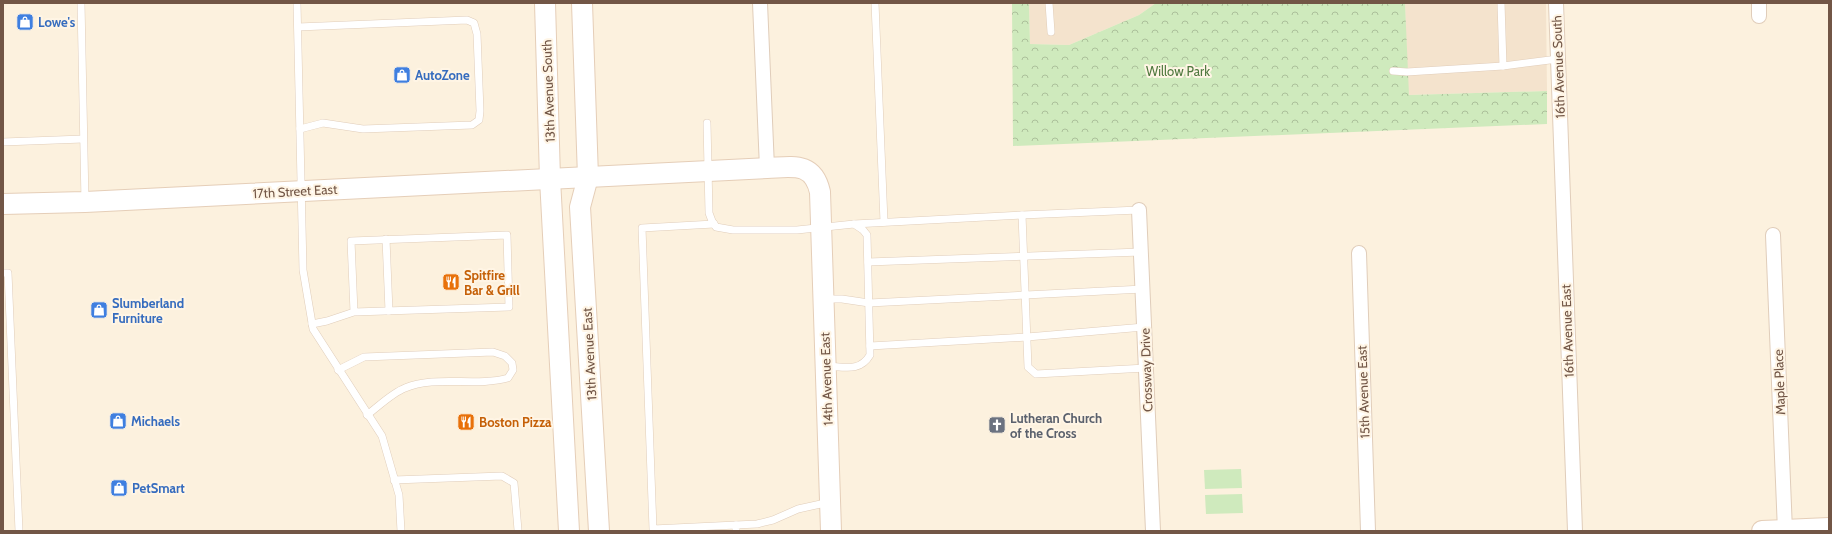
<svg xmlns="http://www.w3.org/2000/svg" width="1832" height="534" font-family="Cabin,sans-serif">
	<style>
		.residential { fill: #f4e3cd }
		.grass { fill: #cfeabd }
		.park { fill: url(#park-crowns) }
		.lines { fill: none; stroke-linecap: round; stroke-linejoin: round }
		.lane-casing { stroke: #e0cdba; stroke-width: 8 }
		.street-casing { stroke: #e0cdba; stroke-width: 16 }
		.secondary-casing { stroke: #e5ceb8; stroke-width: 22 }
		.lane { stroke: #fff; stroke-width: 7 }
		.street { stroke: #fff; stroke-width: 14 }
		.secondary { stroke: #fff; stroke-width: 20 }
		.labels { text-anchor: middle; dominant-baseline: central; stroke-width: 4; stroke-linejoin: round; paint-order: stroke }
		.shop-label { font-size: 13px; font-weight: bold; fill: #366cbe; stroke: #fff5e5; text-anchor: start }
		.street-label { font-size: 13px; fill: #725646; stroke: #fff5e5 }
		.park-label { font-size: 13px; fill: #4f783e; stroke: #fff5e5 }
		.food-label { font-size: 13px; font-weight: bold; fill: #c56008; stroke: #fff5e5; text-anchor: start }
		.worship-label { font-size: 13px; font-weight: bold; fill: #5b616d; stroke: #fff5e5; text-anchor: start }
	</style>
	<defs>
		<pattern id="park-crowns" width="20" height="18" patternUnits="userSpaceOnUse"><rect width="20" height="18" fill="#cfeabd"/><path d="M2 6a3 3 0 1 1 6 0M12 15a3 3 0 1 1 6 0" fill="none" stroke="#acc09b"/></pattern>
	</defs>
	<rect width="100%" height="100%" fill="#fcf1de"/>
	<g class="residential">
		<polygon points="1029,3 1156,3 1139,15 1069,45 1030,44"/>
		<polygon points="1405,3 1546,3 1547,91 1408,95"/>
	</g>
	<g class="grass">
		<polygon points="1241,469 1242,488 1205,489 1204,470"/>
		<polygon points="1242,494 1243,513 1206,514 1205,495"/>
	</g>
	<polygon class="park" points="1012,3 1029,3 1030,44 1069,45 1139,15 1156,3 1405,3 1409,95 1547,91 1547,124 1013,146"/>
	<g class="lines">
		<defs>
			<g id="lane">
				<polyline points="81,3 85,202"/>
				<polyline points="297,3 303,270 313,329 382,436 399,495 401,531"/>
				<polyline points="875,3 884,222"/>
				<polyline points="1049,3 1051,32"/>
				<polyline points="1501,3 1503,66"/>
				<polyline points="298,27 467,20 474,23 477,34 480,111 479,120 472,125 363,129 323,123 300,129"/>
				<polyline points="1393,71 1407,72 1503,66 1558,59"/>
				<path d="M 707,123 L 709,213 L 712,221 L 716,227 L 733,230 L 797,230 L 854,224 L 863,230 L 867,235 L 870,355 C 860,372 845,367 828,366"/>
				<polyline points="3,142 83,139"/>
				<polyline points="1022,215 1139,210"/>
				<polyline points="714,224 642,228 653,529 736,525"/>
				<polyline points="854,224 1022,215 1028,367 1036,374 1146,368"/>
				<polyline points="386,239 389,311"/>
				<polyline points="868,262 1141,252"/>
				<polyline points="3,273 8,273 19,531"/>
				<polyline points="826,299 842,299 869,303 1143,289"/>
				<polyline points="312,324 327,321 354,312 509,307 507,235 351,241 354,312"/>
				<polyline points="870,346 1027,337 1144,327"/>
				<path d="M 338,370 L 364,357 L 493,352 L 505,356 L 512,363 L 513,370 L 508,378 C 476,387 435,375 405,388 C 392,393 379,406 367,415"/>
				<polyline points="394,480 502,476 514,483 518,530"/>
				<polyline points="736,531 736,525 757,524 773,520 798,509 830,502"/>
			</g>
			<g id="street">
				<polyline points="760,3 767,168"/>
				<polyline points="1556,3 1575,531"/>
				<polyline points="1759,3 1759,16"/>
				<polyline points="1139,210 1153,531"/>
				<polyline points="1773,235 1785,531"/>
				<polyline points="1359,253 1368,531"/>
			</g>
			<g id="secondary">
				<polyline points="545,3 550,179 569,531"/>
				<polyline points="582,3 588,177 580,207 599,531"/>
				<path d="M 3,204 L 85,202 L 767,168 C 792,167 813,161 820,192 L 831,531"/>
				<polyline points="1762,531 1829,528"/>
			</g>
		</defs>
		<use href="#lane" class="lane-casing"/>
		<use href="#street" class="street-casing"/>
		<use href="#secondary" class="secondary-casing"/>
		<use href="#lane" class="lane"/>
		<use href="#street" class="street"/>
		<use href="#secondary" class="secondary"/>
	</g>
	<defs>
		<symbol id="shop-square" viewBox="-11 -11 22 22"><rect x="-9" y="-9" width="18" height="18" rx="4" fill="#3f7fe0" stroke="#fff5e5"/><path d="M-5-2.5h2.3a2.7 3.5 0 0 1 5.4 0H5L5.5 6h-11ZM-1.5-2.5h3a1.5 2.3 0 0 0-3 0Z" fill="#fff"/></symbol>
		<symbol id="restaurant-square" viewBox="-11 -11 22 22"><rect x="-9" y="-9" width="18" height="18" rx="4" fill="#e8710a" stroke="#fff5e5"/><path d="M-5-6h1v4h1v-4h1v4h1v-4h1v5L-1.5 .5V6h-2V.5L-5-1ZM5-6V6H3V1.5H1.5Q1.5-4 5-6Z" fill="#fff"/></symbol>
		<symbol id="church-square" viewBox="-11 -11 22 22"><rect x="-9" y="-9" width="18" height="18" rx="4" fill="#6b7280" stroke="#fff5e5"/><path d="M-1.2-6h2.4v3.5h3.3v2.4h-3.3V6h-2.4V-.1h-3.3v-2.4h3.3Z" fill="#fff"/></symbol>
	</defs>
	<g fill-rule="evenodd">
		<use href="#shop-square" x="15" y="12" width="20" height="20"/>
		<use href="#shop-square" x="392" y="65" width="20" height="20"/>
		<use href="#restaurant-square" x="441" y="272" width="20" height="20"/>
		<use href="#shop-square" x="89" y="300" width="20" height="20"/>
		<use href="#shop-square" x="108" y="411" width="20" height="20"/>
		<use href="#restaurant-square" x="456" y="412" width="20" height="20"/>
		<use href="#church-square" x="987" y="415" width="20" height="20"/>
		<use href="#shop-square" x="109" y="478" width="20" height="20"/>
	</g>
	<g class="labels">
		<g class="shop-label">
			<text x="38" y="22">Lowe's</text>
			<text x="415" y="75">AutoZone</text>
			<text x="112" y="303">Slumberland<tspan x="112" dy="15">Furniture</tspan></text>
			<text x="131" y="421">Michaels</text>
			<text x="132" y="488">PetSmart</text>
		</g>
		<g class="street-label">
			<text transform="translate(1558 67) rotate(-92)">16th Avenue South</text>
			<text transform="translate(548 91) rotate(-92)">13th Avenue South</text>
			<text transform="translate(295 191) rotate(-3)">17th Street East</text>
			<text transform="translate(1567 331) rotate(-92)">16th Avenue East</text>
			<text transform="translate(589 354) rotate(-93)">13th Avenue East</text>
			<text transform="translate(1146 370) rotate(-92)">Crossway Drive</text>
			<text transform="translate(826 379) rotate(-92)">14th Avenue East</text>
			<text transform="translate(1779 382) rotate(-92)">Maple Place</text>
			<text transform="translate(1363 392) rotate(-92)">15th Avenue East</text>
		</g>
		<g class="park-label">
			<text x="1178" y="71">Willow Park</text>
		</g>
		<g class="food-label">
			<text x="464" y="275">Spitfire<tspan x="464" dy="15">Bar &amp; Grill</tspan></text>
			<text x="479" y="422">Boston Pizza</text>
		</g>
		<g class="worship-label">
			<text x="1010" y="418">Lutheran Church<tspan x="1010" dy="15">of the Cross</tspan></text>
		</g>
	</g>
	<rect width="1832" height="534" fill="none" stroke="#725646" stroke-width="8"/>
</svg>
